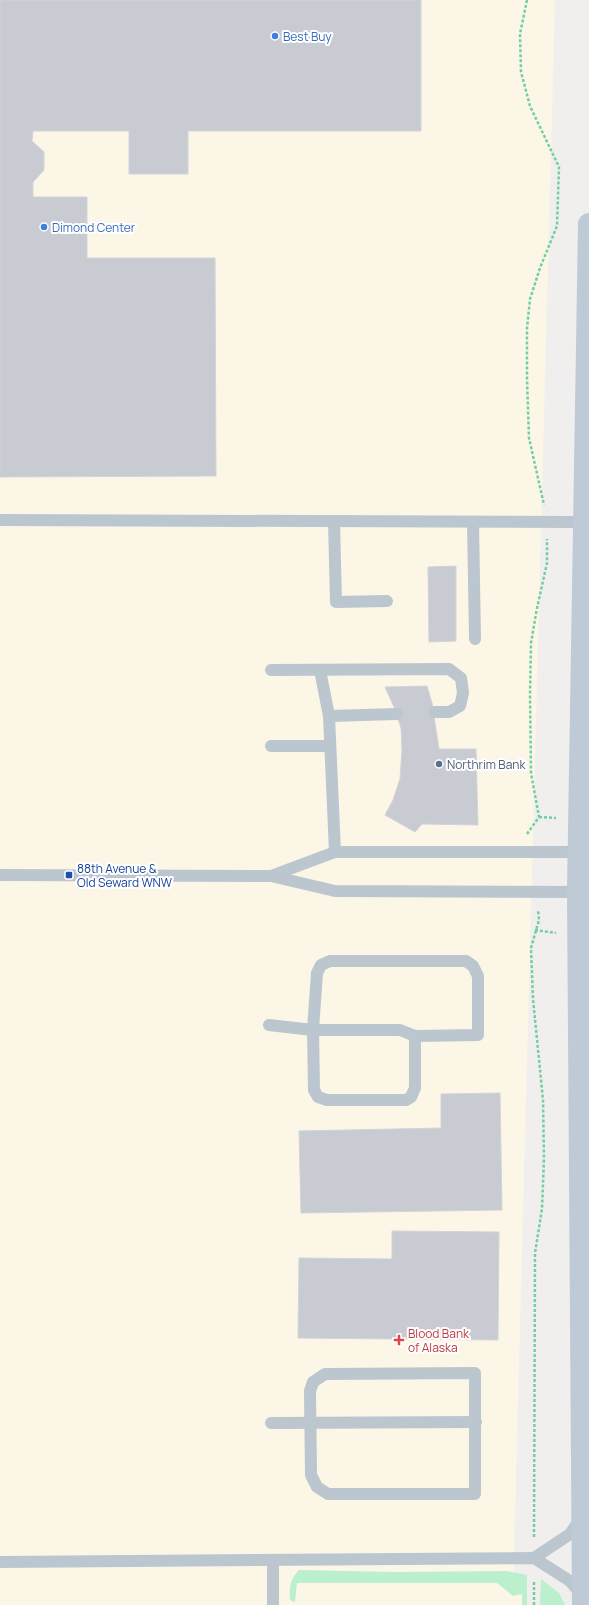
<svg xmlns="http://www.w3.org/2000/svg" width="589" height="1605" font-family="Manrope,sans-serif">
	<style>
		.commercial { fill: #fcf6e7 }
		.green { fill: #bbf0ce }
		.building { fill: #c8cbd1; stroke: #d2d4da }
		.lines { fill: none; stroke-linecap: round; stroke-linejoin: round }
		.path { stroke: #72cf9f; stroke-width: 2.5; stroke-dasharray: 3 2; stroke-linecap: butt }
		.service { stroke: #bcc6ce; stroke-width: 12 }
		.secondary { stroke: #becad6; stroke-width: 22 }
		.shop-dot { fill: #3f7fe0; stroke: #fff; stroke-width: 1.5 }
		.service-dot { fill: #5c6f8a; stroke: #fff; stroke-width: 1.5 }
		.transit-dot { fill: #1a4fb4; stroke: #fff; stroke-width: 1.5 }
		.health-dot { fill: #e0444e; stroke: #fff; stroke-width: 1.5 }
		.labels { text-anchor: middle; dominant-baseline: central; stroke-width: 4; stroke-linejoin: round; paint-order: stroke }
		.shop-label { font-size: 12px; fill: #366cbe; stroke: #fff; text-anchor: start }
		.service-label { font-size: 12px; fill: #4e5e75; stroke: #fff; text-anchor: start }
		.transit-label { font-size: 12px; fill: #164399; stroke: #fff; text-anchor: start }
		.health-label { font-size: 12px; fill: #be3a42; stroke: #fff; text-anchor: start }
	</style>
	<rect width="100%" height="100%" fill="#f1eeee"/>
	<polygon class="commercial" points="0,0 555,0 513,1594 522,1594 522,1605 0,1605"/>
	<g class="green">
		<path d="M 299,1570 L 396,1572 L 507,1571 L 527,1575 L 527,1605 L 522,1605 L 522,1594 L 513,1596 L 497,1583 L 297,1583 L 295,1602 L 290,1600 C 289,1588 290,1579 299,1570 Z"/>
		<polygon points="541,1579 559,1593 565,1605 540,1605"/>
	</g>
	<g class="building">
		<polygon points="0,0 421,0 421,131 188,131 188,174 129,174 129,131 33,131 32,141 44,152 44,170 33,182 33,197 87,197 87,258 215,258 216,476 0,477"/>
		<polygon points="456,566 456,641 429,642 428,567"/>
		<polygon points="427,686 432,703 439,749 476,749 478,825 422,824 415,832 385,815 393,800 400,779 402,750 401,728 394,707 385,687"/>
		<polygon points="500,1093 502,1210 301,1213 299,1131 441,1128 441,1094"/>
		<polygon points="392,1231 499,1232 498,1340 298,1338 299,1258 392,1259"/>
	</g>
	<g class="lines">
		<g class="path">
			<polyline points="527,0 520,34 521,72 530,106 559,167 557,226 540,268 530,299 527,328 527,379 529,438 544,505"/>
			<polyline points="539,817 556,818"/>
			<polyline points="527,834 539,817 531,773 530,694 531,643 537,608 547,563 547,539"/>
			<polyline points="535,930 556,933"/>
			<polyline points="534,1537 535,1253 542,1209 544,1158 543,1100 533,999 531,948 539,920 538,910"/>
			<polyline points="534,1605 534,1580"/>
		</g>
		<g class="service">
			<polyline points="0,520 584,522"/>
			<polyline points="334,521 336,602 387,601"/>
			<polyline points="473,522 475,639"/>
			<polyline points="271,670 449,669 461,678 463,693 460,706 449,712 434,712"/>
			<polyline points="320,670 329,716 335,852"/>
			<polyline points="329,716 397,714"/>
			<polyline points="271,746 330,746"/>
			<polyline points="0,875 271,876 335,891 583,892"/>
			<polyline points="271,876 335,852 584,852"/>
			<polyline points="269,1025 313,1030 400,1030 415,1036 478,1035 478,976 473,966 466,961 330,961 321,965 317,973 313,1030 314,1090 318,1097 327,1100 406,1100 411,1097 415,1088 415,1036"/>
			<polygon points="475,1373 475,1494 328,1494 317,1487 311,1475 310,1391 313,1382 325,1374"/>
			<polyline points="271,1423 476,1422"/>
			<polyline points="534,1558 570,1534 581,1518"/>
			<polyline points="273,1560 273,1605"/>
			<polyline points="0,1562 534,1558 570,1581 582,1595"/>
		</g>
		<polyline class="secondary" points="583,1605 578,892 589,224"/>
	</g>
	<g class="shop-dot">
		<circle cx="275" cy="36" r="4"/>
		<circle cx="44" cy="227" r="4"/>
	</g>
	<circle class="service-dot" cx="439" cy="764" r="4"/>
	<rect class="transit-dot" x="65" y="871" width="8" height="8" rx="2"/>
	<path class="health-dot" d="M397 1334h4v4h4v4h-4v4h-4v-4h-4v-4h4z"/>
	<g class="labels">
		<g class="shop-label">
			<text x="283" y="36">Best Buy</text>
			<text x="52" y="227">Dimond Center</text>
		</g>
		<g class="service-label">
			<text x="447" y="764">Northrim Bank</text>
		</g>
		<g class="transit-label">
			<text x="77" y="868">88th Avenue &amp;<tspan x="77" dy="14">Old Seward WNW</tspan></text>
		</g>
		<g class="health-label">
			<text x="408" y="1333">Blood Bank<tspan x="408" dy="14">of Alaska</tspan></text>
		</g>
	</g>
</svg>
